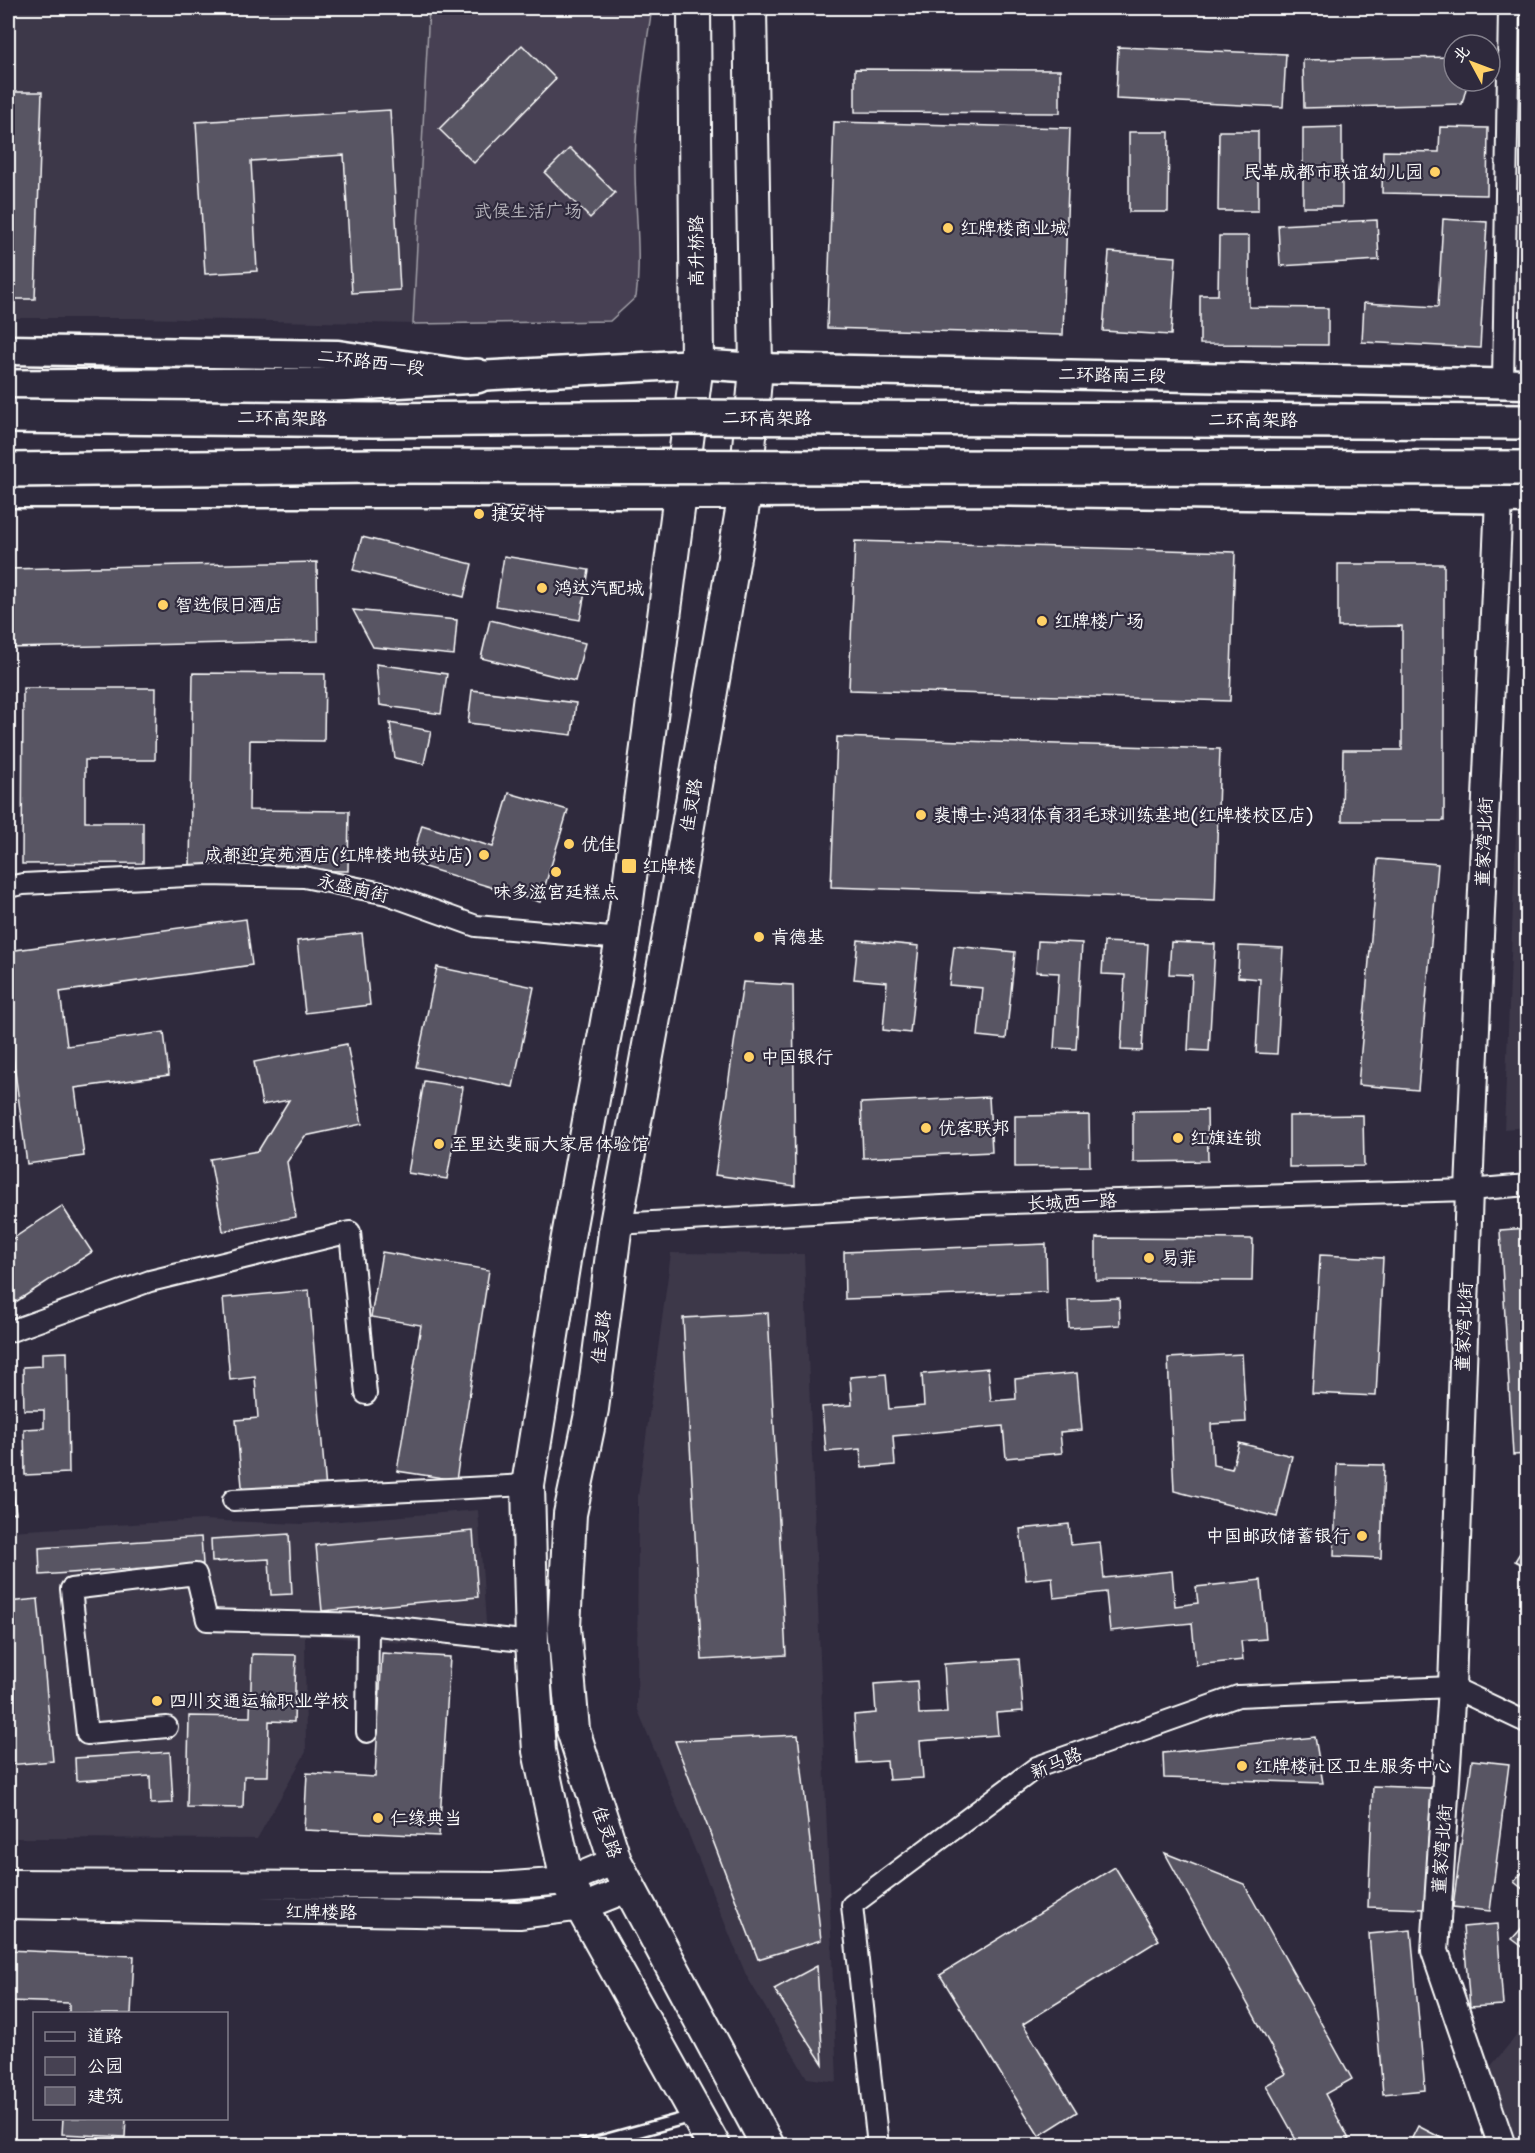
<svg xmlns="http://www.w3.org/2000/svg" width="1535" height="2153" font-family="'Shantell Sans','LXGW WenKai TC',sans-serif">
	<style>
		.built { fill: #3c3749 }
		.green { fill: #464152; stroke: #a2a0a8; stroke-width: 1.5 }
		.building { fill: #595564; stroke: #fff; stroke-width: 1.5 }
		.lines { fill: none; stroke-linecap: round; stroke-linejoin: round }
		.service-casing { stroke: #fff; stroke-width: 15 }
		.minor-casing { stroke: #fff; stroke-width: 24 }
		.tertiary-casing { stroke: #fff; stroke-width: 30 }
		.secondary-casing { stroke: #fff; stroke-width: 33 }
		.primary-casing { stroke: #fff; stroke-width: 36 }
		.trunk-casing { stroke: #fff; stroke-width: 38 }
		.service { stroke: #2f2a3d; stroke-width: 10 }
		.minor { stroke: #2f2a3d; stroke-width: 20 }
		.tertiary { stroke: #2f2a3d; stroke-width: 26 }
		.secondary { stroke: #2f2a3d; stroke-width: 28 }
		.primary { stroke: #2f2a3d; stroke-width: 32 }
		.trunk { stroke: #2f2a3d; stroke-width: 33 }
		.trunk-bridge-casing { stroke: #fff; stroke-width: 38; stroke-linecap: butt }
		.trunk-bridge { stroke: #2f2a3d; stroke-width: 33 }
		.poi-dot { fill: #ffd166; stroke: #2f2a3d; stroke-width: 2 }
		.labels { text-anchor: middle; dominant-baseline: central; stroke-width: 4.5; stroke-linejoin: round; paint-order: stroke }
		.poi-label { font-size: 18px; fill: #fff; stroke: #2f2a3d; text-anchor: start }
		.park-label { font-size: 18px; fill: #b5b3ba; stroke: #2f2a3d }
		.street-label { font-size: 18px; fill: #fff; stroke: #2f2a3d }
	</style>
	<rect width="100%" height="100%" fill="#2f2a3d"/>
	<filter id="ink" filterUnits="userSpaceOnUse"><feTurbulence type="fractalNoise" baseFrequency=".0167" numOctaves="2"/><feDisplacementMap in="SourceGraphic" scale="12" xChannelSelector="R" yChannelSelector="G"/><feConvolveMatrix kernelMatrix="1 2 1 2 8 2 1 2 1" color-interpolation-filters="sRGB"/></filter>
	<g filter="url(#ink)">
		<g class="built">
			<polygon points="8,8 429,8 413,324 134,318 8,318"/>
			<polygon points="1527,582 1528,1127 1504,1129 1526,583"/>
			<polygon points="671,1253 804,1254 837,2082 807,2078 746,1975 637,1708 638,1496"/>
			<polygon points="478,1510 488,1650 305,1635 306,1752 257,1839 8,1838 8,1531 202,1520 302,1524"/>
			<polygon points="1527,2023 1527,2145 1518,2145 1485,2073"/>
		</g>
		<path class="green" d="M 429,8 L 652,8 C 644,58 637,108 635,159 C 634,205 642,251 636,297 L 610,321 L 413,324 Z"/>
		<g class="building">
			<polygon points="522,45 556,79 474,163 439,129"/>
			<polygon points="1118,47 1286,54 1283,107 1116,99"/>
			<polygon points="1454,57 1454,81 1468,81 1462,104 1304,108 1303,60"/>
			<polygon points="855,69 1060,70 1060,113 855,112"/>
			<polygon points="8,92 42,92 35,299 8,299"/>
			<polygon points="390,110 400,290 352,293 344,155 251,161 257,271 205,274 196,122"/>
			<polygon points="834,122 1070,128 1063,335 827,328"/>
			<polygon points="1342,127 1342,207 1303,207 1303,128"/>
			<polygon points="1440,127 1488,128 1487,195 1382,193 1383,151 1439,152"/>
			<polygon points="1219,131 1258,131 1258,211 1218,211"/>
			<polygon points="1129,132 1169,132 1168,212 1129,212"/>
			<polygon points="570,148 615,193 590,218 545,173"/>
			<polygon points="1443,219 1487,222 1480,348 1362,342 1364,303 1438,307"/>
			<polygon points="1377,220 1379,260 1280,266 1278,225"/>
			<polygon points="1219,236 1249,236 1249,307 1328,308 1328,345 1200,344 1200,295 1218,295"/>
			<polygon points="1109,252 1176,257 1171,335 1103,331"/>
			<polygon points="362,537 472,564 464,597 353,570"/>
			<polygon points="855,541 1235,552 1230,701 849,690"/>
			<polygon points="504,556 589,570 580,620 496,606"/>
			<polygon points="317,562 318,641 8,648 8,569"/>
			<polygon points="1338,564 1444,564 1444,821 1342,821 1343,750 1402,750 1402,626 1338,627"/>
			<polygon points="353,610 457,620 454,655 373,647"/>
			<polygon points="490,620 585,643 575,681 481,658"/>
			<polygon points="376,664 447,674 441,714 380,705"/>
			<polygon points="193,673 325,674 324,741 250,740 249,810 349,811 348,871 190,869"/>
			<polygon points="23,688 156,688 155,760 85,760 85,822 143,822 143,863 22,864"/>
			<polygon points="472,690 576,703 572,735 468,723"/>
			<polygon points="390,723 431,731 424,764 395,758"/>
			<polygon points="837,737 1220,749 1215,900 831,887"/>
			<polygon points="509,793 568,810 540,902 411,863 422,825 493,847"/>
			<polygon points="1378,859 1438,864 1418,1090 1358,1085"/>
			<polygon points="246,919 252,965 60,992 67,1046 164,1032 169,1075 75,1088 84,1156 27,1164 8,1018 8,951"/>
			<polygon points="362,933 370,1005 305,1013 297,941"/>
			<polygon points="858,940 919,946 910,1033 883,1030 887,982 854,979"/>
			<polygon points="1038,941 1082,943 1076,1049 1054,1048 1059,973 1036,972"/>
			<polygon points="1104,942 1148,944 1142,1051 1121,1050 1125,975 1102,974"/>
			<polygon points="1171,942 1215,944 1209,1051 1188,1050 1192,975 1169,974"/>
			<polygon points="954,946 1015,952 1006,1039 978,1036 983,988 949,985"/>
			<polygon points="1239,946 1283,948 1277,1054 1256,1053 1260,979 1238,977"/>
			<polygon points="437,967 534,987 513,1087 416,1067"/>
			<polygon points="743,982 793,985 795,1186 715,1175"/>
			<polygon points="1528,1025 1528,1106 1521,1105"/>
			<polygon points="347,1044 362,1124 305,1136 287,1162 296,1217 223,1231 210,1159 258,1151 289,1100 262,1105 254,1062"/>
			<polygon points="424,1081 463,1087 447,1179 408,1173"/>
			<polygon points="989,1097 992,1152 863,1158 861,1103"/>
			<polygon points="1207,1110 1208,1161 1133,1162 1133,1111"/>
			<polygon points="1089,1115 1090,1166 1015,1167 1015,1116"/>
			<polygon points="1363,1115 1364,1166 1289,1167 1289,1116"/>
			<polygon points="62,1206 92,1252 8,1307 8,1242"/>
			<polygon points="1528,1228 1528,1454 1513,1455 1500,1230"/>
			<polygon points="1096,1238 1253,1239 1252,1281 1096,1280"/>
			<polygon points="1046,1244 1047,1292 845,1299 844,1252"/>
			<polygon points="382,1252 489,1270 456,1480 397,1471 421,1325 371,1317"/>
			<polygon points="1320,1255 1383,1258 1376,1396 1312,1393"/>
			<polygon points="309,1290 326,1490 243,1497 236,1420 258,1418 255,1377 230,1380 223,1298"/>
			<polygon points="1119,1298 1120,1325 1069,1328 1068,1300"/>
			<polygon points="768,1313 786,1655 702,1660 683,1318"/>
			<polygon points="67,1352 69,1473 25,1475 24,1429 44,1428 44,1410 24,1410 23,1367 42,1366 42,1353"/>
			<polygon points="1242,1354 1246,1422 1211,1424 1213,1465 1232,1469 1239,1443 1292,1456 1277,1517 1174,1491 1168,1358"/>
			<polygon points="988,1368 991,1401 1016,1399 1015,1379 1077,1373 1082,1430 1060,1432 1062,1453 1006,1458 1003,1426 893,1436 895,1465 862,1468 860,1449 826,1452 822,1407 852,1405 850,1377 886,1374 889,1409 924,1406 922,1374"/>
			<polygon points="1337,1464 1384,1465 1381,1558 1334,1556"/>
			<polygon points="13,1492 16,1513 8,1514 8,1493"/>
			<polygon points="1069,1524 1071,1545 1100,1542 1104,1578 1172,1571 1175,1606 1198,1603 1196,1587 1261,1580 1266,1639 1241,1641 1243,1660 1196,1665 1192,1623 1110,1631 1106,1592 1054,1598 1052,1577 1026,1580 1020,1529"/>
			<polygon points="473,1531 478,1597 322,1611 316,1545"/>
			<polygon points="289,1534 292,1594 271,1595 269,1559 212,1562 211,1539"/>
			<polygon points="201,1537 203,1564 40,1575 39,1548"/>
			<polygon points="1528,1540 1528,1568 1515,1561"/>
			<polygon points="38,1599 53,1761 8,1765 8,1602"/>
			<polygon points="382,1653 450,1657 439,1836 304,1830 307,1773 375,1777"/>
			<polygon points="252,1654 296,1655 294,1722 269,1721 268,1776 244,1776 243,1808 187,1807 189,1716 250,1717"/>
			<polygon points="1019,1659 1023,1711 996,1713 998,1735 920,1741 923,1778 889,1780 887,1761 857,1763 854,1715 876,1713 874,1684 917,1681 919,1714 947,1713 944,1664"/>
			<polygon points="798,1735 821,1940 758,1959 675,1741"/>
			<polygon points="1315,1737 1323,1783 1164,1778 1163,1753"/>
			<polygon points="170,1752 173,1803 151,1804 150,1776 76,1781 75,1758"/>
			<polygon points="1472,1760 1509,1764 1490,1911 1453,1907"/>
			<polygon points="1373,1786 1431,1788 1425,1909 1368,1907"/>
			<polygon points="1165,1853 1244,1884 1352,2079 1325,2094 1349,2139 1337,2146 1300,2146 1266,2085 1286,2074"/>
			<polygon points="1528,1866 1528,1893 1514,1882"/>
			<polygon points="1115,1867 1159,1940 1023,2024 1077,2112 1039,2136 940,1975"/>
			<polygon points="1528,1921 1528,1951 1512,1939"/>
			<polygon points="1497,1924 1503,2005 1470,2007 1463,1927"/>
			<polygon points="1411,1930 1425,2090 1383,2094 1369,1934"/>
			<polygon points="8,1950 134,1956 131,2014 69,2014 69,2003 8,2001"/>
			<polygon points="817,1966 823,2064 774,1989"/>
			<polygon points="63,2118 126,2118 125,2137 62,2134"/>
			<polygon points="1418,2126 1457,2146 1408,2146"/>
		</g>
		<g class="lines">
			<defs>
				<polyline id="service" points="584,2146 693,2116"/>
				<g id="minor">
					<polyline points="1503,383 1509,8"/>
					<polyline points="8,887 23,884 208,875 304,877 387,894 476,926 622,939"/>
					<polyline points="616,1224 978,1204 1469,1190 1528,1185"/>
					<polyline points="8,1332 150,1281 350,1232 366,1394"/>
					<polyline points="233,1500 528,1485"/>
					<polyline points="167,1727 87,1734 71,1589 196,1574 207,1620 368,1624 532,1642"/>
					<polyline points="367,1732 368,1624"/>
					<polyline points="878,2146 852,1905 1037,1767 1238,1696 1452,1687 1528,1723"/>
				</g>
				<g id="tertiary">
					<polyline points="1499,498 1469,1190 1452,1687 1435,1951 1502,2146"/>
					<polyline points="8,1883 499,1886 567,1881 615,1861"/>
					<polyline points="8,1905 519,1915 582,1907 630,1888"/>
				</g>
				<g id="secondary">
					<polyline points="8,350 338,355 477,376 697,364 756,368 1528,384"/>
					<polyline points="8,493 680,493"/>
					<polyline points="745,493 977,491 1528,499"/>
				</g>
				<g id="primary">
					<polyline points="694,8 697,364 622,939 566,1248 528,1485 532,1642 539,1751 567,1881 714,2146"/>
					<polyline points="750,8 756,368 745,493 668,942 616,1224 592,1409 570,1514 564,1627 573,1730 615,1861 768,2146"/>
					<polyline points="680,493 745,493"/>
				</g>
				<polyline id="trunk" points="8,387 321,385 477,376"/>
			</defs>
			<use href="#service" class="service-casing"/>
			<use href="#minor" class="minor-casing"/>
			<use href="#tertiary" class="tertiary-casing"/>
			<use href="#secondary" class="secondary-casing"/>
			<use href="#primary" class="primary-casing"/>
			<use href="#trunk" class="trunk-casing"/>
			<use href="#service" class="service"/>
			<use href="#minor" class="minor"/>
			<use href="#tertiary" class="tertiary"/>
			<use href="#secondary" class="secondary"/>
			<use href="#primary" class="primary"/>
			<use href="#trunk" class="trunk"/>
			<defs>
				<g id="trunk-bridge">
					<polyline points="8,416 373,420 690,417 1528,422"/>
					<polyline points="8,470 375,466 1528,468"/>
				</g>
			</defs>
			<use href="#trunk-bridge" class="trunk-bridge-casing"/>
			<use href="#trunk-bridge" class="trunk-bridge"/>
		</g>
	</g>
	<g class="poi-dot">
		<circle cx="1435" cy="172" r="6"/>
		<circle cx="948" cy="228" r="6"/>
		<circle cx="479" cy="514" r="6"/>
		<circle cx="542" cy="588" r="6"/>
		<circle cx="163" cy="605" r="6"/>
		<circle cx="1042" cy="621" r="6"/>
		<circle cx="921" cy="815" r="6"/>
		<circle cx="569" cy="844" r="6"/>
		<circle cx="484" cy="855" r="6"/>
		<rect x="621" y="858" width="16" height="16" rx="3"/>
		<circle cx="556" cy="872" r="6"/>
		<circle cx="759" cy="937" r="6"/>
		<circle cx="749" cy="1057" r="6"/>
		<circle cx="926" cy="1128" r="6"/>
		<circle cx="1178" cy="1138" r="6"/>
		<circle cx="439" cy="1144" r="6"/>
		<circle cx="1149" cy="1258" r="6"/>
		<circle cx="1362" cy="1536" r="6"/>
		<circle cx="157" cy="1701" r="6"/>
		<circle cx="1242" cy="1766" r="6"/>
		<circle cx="378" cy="1818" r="6"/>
	</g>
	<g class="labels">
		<g class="poi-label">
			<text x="1423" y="172" text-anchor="end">民革成都市联谊幼儿园</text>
			<text x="960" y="228">红牌楼商业城</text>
			<text x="491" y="514">捷安特</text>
			<text x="554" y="588">鸿达汽配城</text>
			<text x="175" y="605">智选假日酒店</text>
			<text x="1054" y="621">红牌楼广场</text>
			<text x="933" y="815">裴博士·鸿羽体育羽毛球训练基地(红牌楼校区店)</text>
			<text x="581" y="844">优佳</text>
			<text x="472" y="855" text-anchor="end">成都迎宾苑酒店(红牌楼地铁站店)</text>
			<text x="642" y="866">红牌楼</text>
			<text x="556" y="892" text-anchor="middle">味多滋宫廷糕点</text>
			<text x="771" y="937">肯德基</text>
			<text x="761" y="1057">中国银行</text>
			<text x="938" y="1128">优客联邦</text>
			<text x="1190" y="1138">红旗连锁</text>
			<text x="451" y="1144">至里达斐丽大家居体验馆</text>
			<text x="1161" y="1258">易菲</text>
			<text x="1350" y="1536" text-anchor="end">中国邮政储蓄银行</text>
			<text x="169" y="1701">四川交通运输职业学校</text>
			<text x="1254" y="1766">红牌楼社区卫生服务中心</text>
			<text x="390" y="1818">仁缘典当</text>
		</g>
		<g class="park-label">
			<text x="528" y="211">武侯生活广场</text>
		</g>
		<g class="street-label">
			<text transform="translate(696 251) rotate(-90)">高升桥路</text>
			<text transform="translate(371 362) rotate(7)">二环路西一段</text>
			<text transform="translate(1112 375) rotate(1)">二环路南三段</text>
			<text transform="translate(282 418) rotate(1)">二环高架路</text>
			<text x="767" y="418">二环高架路</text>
			<text x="1253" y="420">二环高架路</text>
			<text transform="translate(691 805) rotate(-80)">佳灵路</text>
			<text transform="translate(1484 842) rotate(-88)">董家湾北街</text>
			<text transform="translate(353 888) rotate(13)">永盛南街</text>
			<text transform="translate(1072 1202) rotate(-2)">长城西一路</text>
			<text transform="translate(1464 1327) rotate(-88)">董家湾北街</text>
			<text transform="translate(601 1337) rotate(-83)">佳灵路</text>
			<text transform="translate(1056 1763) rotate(-23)">新马路</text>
			<text transform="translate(607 1832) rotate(71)">佳灵路</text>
			<text transform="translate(1442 1849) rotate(-86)">董家湾北街</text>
			<text transform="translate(321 1912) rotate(1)">红牌楼路</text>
		</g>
	</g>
	<rect width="1535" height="2153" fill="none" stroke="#2f2a3d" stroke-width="30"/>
	<rect x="15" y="15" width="1505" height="2123" fill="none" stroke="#fff" stroke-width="2" filter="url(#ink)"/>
	<rect x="33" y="2012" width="195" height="108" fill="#2f2a3d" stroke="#827f8b" stroke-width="1.5"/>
	<rect x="45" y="2032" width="30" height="9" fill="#2f2a3d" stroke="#827f8b" stroke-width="1.5"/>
	<text x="87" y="2042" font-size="18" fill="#ffffff">道路</text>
	<rect x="45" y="2057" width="30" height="18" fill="#464152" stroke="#827f8b" stroke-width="1.5"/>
	<text x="87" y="2072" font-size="18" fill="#ffffff">公园</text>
	<rect x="45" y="2087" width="30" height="18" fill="#595564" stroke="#827f8b" stroke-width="1.5"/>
	<text x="87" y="2102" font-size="18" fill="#ffffff">建筑</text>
	<g transform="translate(1472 63) rotate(311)"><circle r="28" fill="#2f2a3d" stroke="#827f8b" stroke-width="1.5"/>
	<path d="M0-4.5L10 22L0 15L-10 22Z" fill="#ffd166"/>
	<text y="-9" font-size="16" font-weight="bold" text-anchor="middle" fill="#ffffff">北</text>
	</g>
</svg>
